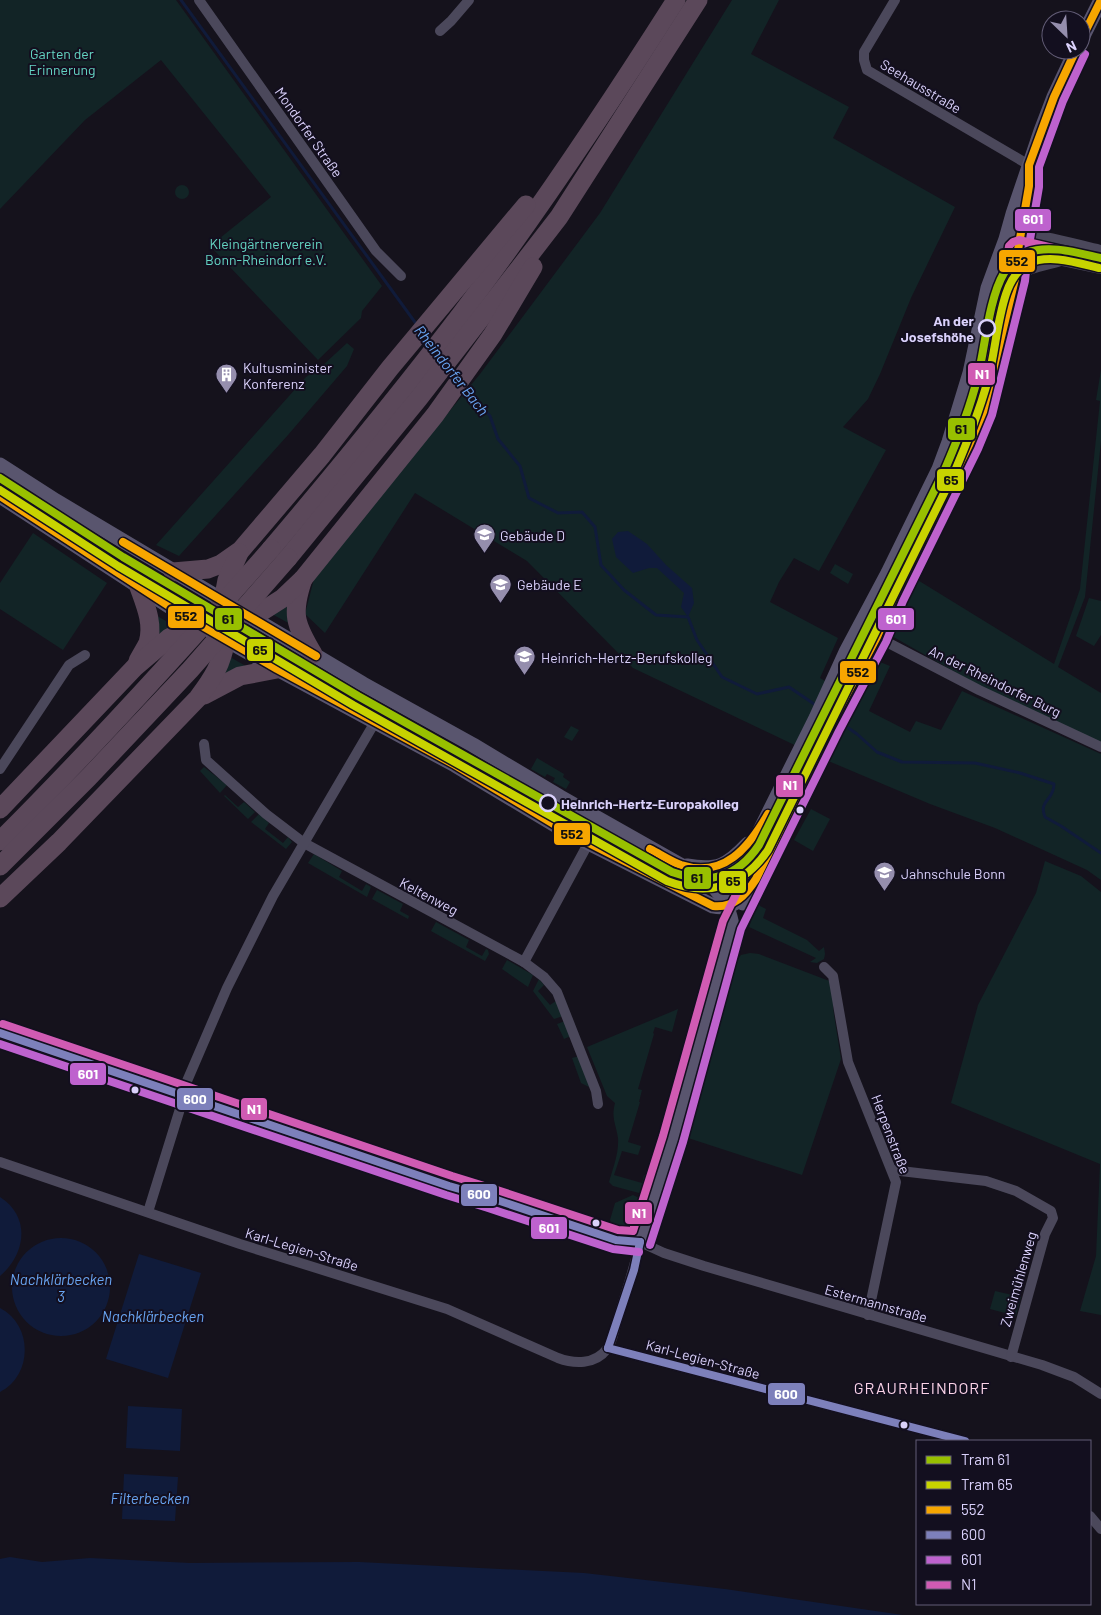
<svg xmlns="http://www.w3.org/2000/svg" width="1101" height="1615" font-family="Barlow,sans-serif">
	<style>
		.green { fill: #122426 }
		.water { fill: #101b3a }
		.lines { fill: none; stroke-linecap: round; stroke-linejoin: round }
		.stream { stroke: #101b3a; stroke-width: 3 }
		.street { stroke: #4b485b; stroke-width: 10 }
		.secondary { stroke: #59556e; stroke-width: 15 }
		.highway { stroke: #5b485a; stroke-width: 19 }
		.tram { stroke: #455363; stroke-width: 1 }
		.highway-bridge { stroke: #5b485a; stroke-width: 19 }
		.bus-1-casing { stroke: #130f1f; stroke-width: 11 }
		.bus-2-casing { stroke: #130f1f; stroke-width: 11 }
		.bus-3-casing { stroke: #130f1f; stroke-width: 11 }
		.bus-4-casing { stroke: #130f1f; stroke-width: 11 }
		.bus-1 { stroke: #f7a600; stroke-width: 8 }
		.bus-2 { stroke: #7d80bb; stroke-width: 8 }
		.bus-3 { stroke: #be62ce; stroke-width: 8 }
		.bus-4 { stroke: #d05bb3; stroke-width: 8 }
		.tram-1-casing { stroke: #130f1f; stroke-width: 11 }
		.tram-2-casing { stroke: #130f1f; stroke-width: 11 }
		.tram-1 { stroke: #98c000; stroke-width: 8 }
		.tram-2 { stroke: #c8d300; stroke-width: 8 }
		.stop-dot { fill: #130f1f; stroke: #dad1fb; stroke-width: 2.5 }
		.bus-dot { fill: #dad1fb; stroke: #130f1f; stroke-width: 2 }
		.labels { text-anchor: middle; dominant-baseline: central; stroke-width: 4; stroke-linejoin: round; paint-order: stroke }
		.park-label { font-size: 14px; fill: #64d4c3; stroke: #130f1f }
		.street-label { font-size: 14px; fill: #dad1fb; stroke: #130f1f }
		.stop-label { font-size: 14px; font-weight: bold; fill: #dad1fb; stroke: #130f1f; text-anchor: end }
		.poi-label { font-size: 14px; fill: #dad1fb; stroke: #130f1f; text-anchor: start }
		.water-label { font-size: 15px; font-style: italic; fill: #68a4f1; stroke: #130f1f }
		.quarter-label { font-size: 16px; letter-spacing: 1px; fill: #fbd3e8; stroke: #130f1f }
		.line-badge { stroke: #130f1f; stroke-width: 2 }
		.badge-label { font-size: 14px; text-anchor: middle; font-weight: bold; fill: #fff }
		.pale-badge-label { font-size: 14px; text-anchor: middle; font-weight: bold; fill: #111 }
	</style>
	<rect width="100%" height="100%" fill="#15121c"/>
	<g class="green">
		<polygon points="0,0 176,0 382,286 362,311 361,318 318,360 210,246 271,197 161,60 85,120 0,209"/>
		<polygon points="732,0 779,0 751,54 849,107 833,138 955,207 911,298 880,374 868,399 843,427 886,450 819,571 794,558 779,582 770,602 838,638 820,678 854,698 875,660 890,666 869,711 910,732 916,721 941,730 962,691 1101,754 1101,880 1087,870 995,828 930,804 826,760 633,668 527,561 415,493 325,633 305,614 315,575 480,374 600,213"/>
		<circle cx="182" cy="192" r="7"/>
		<polygon points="347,343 354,349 347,366 288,435 179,556 156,545 306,377 322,366"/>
		<polygon points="1101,370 1101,441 1085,597 1058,667 1101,693 1101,744 971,681 890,635 916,579 1054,664 1080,589 1100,401 1096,400"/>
		<polygon points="33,533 107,583 63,650 0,609 0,583"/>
		<polygon points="835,564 853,574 848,584 830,573"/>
		<polygon points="288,597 294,626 268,612"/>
		<polygon points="1089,598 1101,601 1101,635 1094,646 1076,636"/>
		<polygon points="152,613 178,628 152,640"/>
		<polygon points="230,657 251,669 224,680 224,670"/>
		<polygon points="571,726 579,730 572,741 564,737"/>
		<polygon points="537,758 564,774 563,777 570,782 566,789 553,782 555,778 547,774 545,777 531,769"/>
		<polygon points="204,767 227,785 220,793 200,771"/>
		<polygon points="225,795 238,807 244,802 255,812 248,819 224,796"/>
		<polygon points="811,809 830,819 813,851 794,840"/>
		<polygon points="259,814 269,823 265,829 283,843 288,837 292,842 286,849 251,822"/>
		<polygon points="314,854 342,871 339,877 362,891 366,884 371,887 367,897 308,863"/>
		<polygon points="1045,861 1081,876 1101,892 1101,1315 1080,1311 1096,1256 1100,1164 951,1103 978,1005 1036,893"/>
		<polygon points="377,890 403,904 400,911 409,916 408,919 372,899"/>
		<polygon points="758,901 760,906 766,909 763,918 807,940 819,951 824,947 825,954 824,959 817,963 810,962 816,958 749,927"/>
		<polygon points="436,922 469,940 466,947 482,956 486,949 488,950 489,954 485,961 431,931"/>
		<polygon points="750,953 759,954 832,982 835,1000 833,1007 834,1015 841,1059 802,1175 685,1137 734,964 741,955"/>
		<polygon points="507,960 533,975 528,987 502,969"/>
		<polygon points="539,979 544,985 538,991 550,1005 556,1001 563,1016 554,1019 533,991"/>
		<path d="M 678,1009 L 672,1032 L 655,1027 L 653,1033 L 654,1034 L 638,1089 L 642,1090 L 639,1102 L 640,1102 L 628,1142 L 641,1146 L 638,1155 L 622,1151 L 614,1175 L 642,1183 L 644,1175 L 647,1176 L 643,1191 L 639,1193 L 613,1186 L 609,1182 C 613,1168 619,1153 618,1138 C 616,1124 611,1118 615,1103 L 607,1096 L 587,1047 Z"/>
		<polygon points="565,1021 571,1036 564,1039 557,1024"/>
		<polygon points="579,1056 590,1084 589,1087 581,1083 572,1058"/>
		<path d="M 633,1195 L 639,1198 L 640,1201 C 637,1213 636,1224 622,1228 L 611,1223 L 610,1220 L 615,1203 Z"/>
		<polygon points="995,1291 1021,1297 1016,1316 990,1309"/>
	</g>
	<g class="water">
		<polygon points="628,531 647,544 666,565 692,588 694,603 688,617 681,607 684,593 657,568 649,568 633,573 616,557 612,539 618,532"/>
		<path d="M 0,1197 C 31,1217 26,1254 0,1276 Z"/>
		<circle cx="61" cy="1287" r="49"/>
		<polygon points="139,1254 201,1273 168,1378 106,1359"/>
		<path d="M 0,1308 C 33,1325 33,1375 0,1392 Z"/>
		<polygon points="128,1406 182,1409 180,1451 126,1448"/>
		<polygon points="124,1474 178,1477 175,1521 122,1519"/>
		<polygon points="10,1557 42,1562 90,1558 190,1563 359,1562 584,1573 725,1589 903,1615 0,1615 0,1559"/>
	</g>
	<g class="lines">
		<g class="stream">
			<polyline points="181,0 417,325"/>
			<polyline points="463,386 490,416 498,439 520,466 529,498 558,513 582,512 595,527 601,565 624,590 656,615 688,617 697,640 722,677 757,694 789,687 817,706"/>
			<path d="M 838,721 L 857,734 L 877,752 L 902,762 L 975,763 L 1020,773 L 1054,784 C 1054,801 1038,800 1045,817 L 1061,826 L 1101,853"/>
		</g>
		<g class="street">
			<polyline points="199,0 376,251 401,276"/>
			<polyline points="895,0 864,52 864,60 867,70 1029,165"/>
			<polyline points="440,31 451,21 469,0"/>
			<path d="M 1016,236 C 1034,231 1081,246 1101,250"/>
			<polyline points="1015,247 1025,253 1101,269"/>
			<path d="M 1015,279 C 1026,268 1043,266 1058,262"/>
			<polyline points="877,637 979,690 1101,747"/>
			<polyline points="204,744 206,760 266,814 304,843 524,962 544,977 557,992 596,1091 598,1104"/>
			<polyline points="0,769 69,665 85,655"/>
			<polyline points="524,962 589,842"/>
			<polyline points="824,967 833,976 848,1062 896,1182 868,1315"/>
			<polyline points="181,1095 227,988 273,896 375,722"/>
			<path d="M 0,1162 L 240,1244 L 447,1309 L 558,1358 C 574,1364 595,1365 607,1349 C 612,1343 614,1331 616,1324 C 625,1296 634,1270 640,1242 L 664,1253 L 704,1266 L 1042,1365 L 1074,1377 L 1101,1394"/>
			<polyline points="892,1170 986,1181 1016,1191 1051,1211 1053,1218 1045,1234 1011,1357"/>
			<polyline points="148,1212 184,1096"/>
			<polyline points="608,1348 965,1441"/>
			<polyline points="1090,1516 1101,1529"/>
		</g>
		<g class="secondary">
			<polyline points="1081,40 1101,0"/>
			<path d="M 0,465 L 56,501 L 363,684 L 473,745 L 560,797 L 705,879 C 721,891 728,905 732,925 L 673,1139 L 640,1242 L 616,1240 L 491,1198 L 449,1186 L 0,1033"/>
			<path d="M 0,496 L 178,612 L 277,669 L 455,765 L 567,832 L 713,906 C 727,909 735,904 746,895"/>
			<path d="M 687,866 C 718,871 727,866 748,844"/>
			<polyline points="743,903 792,805 830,726 877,637 894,597 969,445 983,412 1015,279 1027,194"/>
			<polyline points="728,906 738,875 816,718 846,652 888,573 939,469 949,442 970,373 988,288 1006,239 1013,214 1041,131 1054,97 1076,50"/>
		</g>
		<g class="highway">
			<path d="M 271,549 C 337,471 401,393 462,313 C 538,212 608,107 676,0"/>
			<polyline points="288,558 419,398 559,217 698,0"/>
			<polyline points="173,572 208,569 221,564 241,550 322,455 390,368 526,205"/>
			<path d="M 303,579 C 291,614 295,624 313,654"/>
			<polyline points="223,601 227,580 239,553"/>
			<polyline points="247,614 261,612 283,598 303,579 435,415 493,334 533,267"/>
			<path d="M 138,661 C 141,655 145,649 148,643 C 154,624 145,604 139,587"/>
			<polyline points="204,695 240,676 277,669"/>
			<polyline points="0,809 135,667 169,638 198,623"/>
			<path d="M 0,898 L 59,842 L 198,698 C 213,678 222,664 226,639"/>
		</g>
		<polyline class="tram" points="588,825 646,863"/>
		<g class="highway-bridge">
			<path d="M 0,841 C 94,747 183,649 271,549"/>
			<polyline points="0,866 89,777 190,670 288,558"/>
		</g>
		<defs>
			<g id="bus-1">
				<polyline points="1081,40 1101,0"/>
				<path d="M 0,496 L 178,612 L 277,669 L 455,765 L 567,832 L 713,906 C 734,908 745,896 756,879 L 830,726 L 877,637 L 894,597 L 969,445 L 983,412 L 1015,279 L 1018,250 L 1029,186 L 1029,165 L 1054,97 L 1076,50"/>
				<polyline points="123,542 316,656"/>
				<path d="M 650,849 C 660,854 670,861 681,865 C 724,879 749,847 768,814"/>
			</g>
			<g id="bus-2">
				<polyline points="0,1033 449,1186 491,1198 616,1240 640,1242"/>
				<polyline points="608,1348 965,1441"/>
				<polyline points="608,1348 634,1270 640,1242"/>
			</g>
			<g id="bus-3">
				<polyline points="0,1044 446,1195 488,1208 613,1249 639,1252"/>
				<polyline points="650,1245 683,1142 741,929 839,731 886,642 903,601 978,449 992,415 1025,281 1028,251 1039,187 1039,167 1063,101 1085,54"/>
			</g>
			<polyline id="bus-4" points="3,1024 452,1176 494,1189 618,1230 633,1231 663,1136 723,921 821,722 868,633 885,593 963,436 973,409 1001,298 1009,246 1013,242 1019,240 1101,259"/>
		</defs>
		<use href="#bus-1" class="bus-1-casing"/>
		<use href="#bus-2" class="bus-2-casing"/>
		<use href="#bus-3" class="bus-3-casing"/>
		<use href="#bus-4" class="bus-4-casing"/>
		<use href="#bus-1" class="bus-1"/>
		<use href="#bus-2" class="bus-2"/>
		<use href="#bus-3" class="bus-3"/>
		<use href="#bus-4" class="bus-4"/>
		<defs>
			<path id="tram-1" d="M 0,478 L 123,557 L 358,696 L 672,872 C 709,885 737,878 759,845 L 945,469 C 958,439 970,408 978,376 C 985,347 989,298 1004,273 C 1009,265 1017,257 1026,253 C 1049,244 1078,253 1101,258"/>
			<path id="tram-2" d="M 0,490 L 118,566 L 353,705 L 667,881 C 708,897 743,887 768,850 L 954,473 C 967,443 979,412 988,380 C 995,352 997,321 1006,294 C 1010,282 1017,270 1028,264 C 1048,253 1078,263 1099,268"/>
		</defs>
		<use href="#tram-1" class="tram-1-casing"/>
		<use href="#tram-2" class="tram-2-casing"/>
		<use href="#tram-1" class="tram-1"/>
		<use href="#tram-2" class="tram-2"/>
	</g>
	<defs>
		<symbol id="building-pin" viewBox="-11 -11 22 30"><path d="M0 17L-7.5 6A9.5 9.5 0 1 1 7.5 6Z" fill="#958ead" stroke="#130f1f"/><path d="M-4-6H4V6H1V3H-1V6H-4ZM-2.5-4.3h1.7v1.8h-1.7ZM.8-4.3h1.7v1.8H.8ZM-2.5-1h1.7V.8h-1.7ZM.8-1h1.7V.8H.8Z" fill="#fff"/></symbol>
		<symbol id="school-pin" viewBox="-11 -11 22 30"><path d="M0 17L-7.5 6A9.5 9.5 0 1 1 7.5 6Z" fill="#958ead" stroke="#130f1f"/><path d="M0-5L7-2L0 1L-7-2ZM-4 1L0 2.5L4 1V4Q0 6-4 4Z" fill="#fff"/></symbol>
	</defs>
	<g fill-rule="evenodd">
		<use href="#building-pin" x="214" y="362" width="25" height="34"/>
		<use href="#school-pin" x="472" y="522" width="25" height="34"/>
		<use href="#school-pin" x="488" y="572" width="25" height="34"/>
		<use href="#school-pin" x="512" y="644" width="25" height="34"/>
		<use href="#school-pin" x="872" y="860" width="25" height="34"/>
	</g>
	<g class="stop-dot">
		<circle cx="987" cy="328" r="8"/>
		<circle cx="548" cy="803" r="8"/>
	</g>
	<g class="bus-dot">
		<circle cx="800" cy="810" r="4.5"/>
		<circle cx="135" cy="1090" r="4.5"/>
		<circle cx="596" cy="1223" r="4.5"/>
		<circle cx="904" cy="1425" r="4.5"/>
	</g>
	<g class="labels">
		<g class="park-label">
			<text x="62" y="53">Garten der<tspan x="62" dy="16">Erinnerung</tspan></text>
			<text x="266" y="243">Kleingärtnerverein<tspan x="266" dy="16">Bonn-Rheindorf e.V.</tspan></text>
		</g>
		<g class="street-label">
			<text transform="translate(921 86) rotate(31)">Seehausstraße</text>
			<text transform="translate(309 132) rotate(55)">Mondorfer Straße</text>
			<text transform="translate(995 681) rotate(26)">An der Rheindorfer Burg</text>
			<text transform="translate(429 896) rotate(28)">Keltenweg</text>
			<text transform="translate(891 1134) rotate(69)">Herpenstraße</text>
			<text transform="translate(302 1249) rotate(17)">Karl-Legien-Straße</text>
			<text transform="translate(1018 1279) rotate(-74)">Zweimühlenweg</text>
			<text transform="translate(876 1303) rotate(16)">Estermannstraße</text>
			<text transform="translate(703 1359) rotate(15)">Karl-Legien-Straße</text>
		</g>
		<g class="stop-label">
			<text x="974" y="320">An der<tspan x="974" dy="16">Josefshöhe</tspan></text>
			<text x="561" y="803" text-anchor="start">Heinrich-Hertz-Europakolleg</text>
		</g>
		<g class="poi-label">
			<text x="243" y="367">Kultusminister<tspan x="243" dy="16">Konferenz</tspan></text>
			<text x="500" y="535">Gebäude D</text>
			<text x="517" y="584">Gebäude E</text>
			<text x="541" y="657">Heinrich-Hertz-Berufskolleg</text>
			<text x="901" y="873">Jahnschule Bonn</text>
		</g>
		<g class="water-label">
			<text transform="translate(452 370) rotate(52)">Rheindorfer Bach</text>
			<text x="61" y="1279">Nachklärbecken<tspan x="61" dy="17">3</tspan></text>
			<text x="153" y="1316">Nachklärbecken</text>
			<text x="150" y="1498">Filterbecken</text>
		</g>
		<g class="quarter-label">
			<text x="922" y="1387">GRAURHEINDORF</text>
		</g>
	</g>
	<g class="line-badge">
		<rect x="1014" y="208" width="38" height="24" rx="5" fill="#be62ce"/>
		<rect x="998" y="249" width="38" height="24" rx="5" fill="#f7a600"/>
		<rect x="967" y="362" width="29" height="24" rx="5" fill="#d05bb3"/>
		<rect x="947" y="417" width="29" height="24" rx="5" fill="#98c000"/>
		<rect x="936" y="468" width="29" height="24" rx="5" fill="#c8d300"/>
		<rect x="167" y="605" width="38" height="24" rx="5" fill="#f7a600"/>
		<rect x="877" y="607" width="38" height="24" rx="5" fill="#be62ce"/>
		<rect x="214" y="607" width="29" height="24" rx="5" fill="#98c000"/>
		<rect x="246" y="638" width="28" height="24" rx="5" fill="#c8d300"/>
		<rect x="839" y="660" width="38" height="24" rx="5" fill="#f7a600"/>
		<rect x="775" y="774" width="29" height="24" rx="5" fill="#d05bb3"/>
		<rect x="553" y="822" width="38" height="24" rx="5" fill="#f7a600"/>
		<rect x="683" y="866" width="29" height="24" rx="5" fill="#98c000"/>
		<rect x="718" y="870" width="29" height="24" rx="5" fill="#c8d300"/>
		<rect x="69" y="1062" width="38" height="24" rx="5" fill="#be62ce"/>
		<rect x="176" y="1087" width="38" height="24" rx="5" fill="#7d80bb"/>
		<rect x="240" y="1097" width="28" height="24" rx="5" fill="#d05bb3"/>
		<rect x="460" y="1183" width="38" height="24" rx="5" fill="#7d80bb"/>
		<rect x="624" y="1201" width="29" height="24" rx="5" fill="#d05bb3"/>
		<rect x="530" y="1216" width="38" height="24" rx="5" fill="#be62ce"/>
		<rect x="767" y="1382" width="39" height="24" rx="5" fill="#7d80bb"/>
	</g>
	<g class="badge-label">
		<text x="1033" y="224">601</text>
		<text x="982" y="379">N1</text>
		<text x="896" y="624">601</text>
		<text x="790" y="790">N1</text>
		<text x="88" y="1079">601</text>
		<text x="195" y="1104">600</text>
		<text x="254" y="1114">N1</text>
		<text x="479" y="1199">600</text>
		<text x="639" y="1218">N1</text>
		<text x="549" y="1233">601</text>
		<text x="786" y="1399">600</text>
	</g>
	<g class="pale-badge-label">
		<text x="1017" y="266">552</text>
		<text x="961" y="434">61</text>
		<text x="951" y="485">65</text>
		<text x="186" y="621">552</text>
		<text x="228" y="624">61</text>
		<text x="260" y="655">65</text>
		<text x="858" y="677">552</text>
		<text x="572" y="839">552</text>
		<text x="697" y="883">61</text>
		<text x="733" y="886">65</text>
	</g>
	<rect x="916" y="1440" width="175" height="165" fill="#130f1f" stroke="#635d77"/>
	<rect x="926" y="1456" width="25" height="8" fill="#98c000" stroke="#635d77"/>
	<text x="961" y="1465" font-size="15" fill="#dad1fb">Tram 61</text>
	<rect x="926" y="1481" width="25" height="8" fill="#c8d300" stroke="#635d77"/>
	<text x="961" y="1490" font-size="15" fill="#dad1fb">Tram 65</text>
	<rect x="926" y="1506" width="25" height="8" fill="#f7a600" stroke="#635d77"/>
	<text x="961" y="1515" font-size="15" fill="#dad1fb">552</text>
	<rect x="926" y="1531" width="25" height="8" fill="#7d80bb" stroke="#635d77"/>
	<text x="961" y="1540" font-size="15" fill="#dad1fb">600</text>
	<rect x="926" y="1556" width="25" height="8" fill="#be62ce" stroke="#635d77"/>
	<text x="961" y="1565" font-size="15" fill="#dad1fb">601</text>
	<rect x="926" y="1581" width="25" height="8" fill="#d05bb3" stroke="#635d77"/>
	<text x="961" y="1590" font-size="15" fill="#dad1fb">N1</text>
	<g transform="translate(1066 35) rotate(155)"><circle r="24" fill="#130f1f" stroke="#635d77"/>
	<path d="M0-4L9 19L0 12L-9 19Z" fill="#958ead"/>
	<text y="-8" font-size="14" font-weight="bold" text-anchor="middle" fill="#dad1fb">N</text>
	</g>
</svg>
